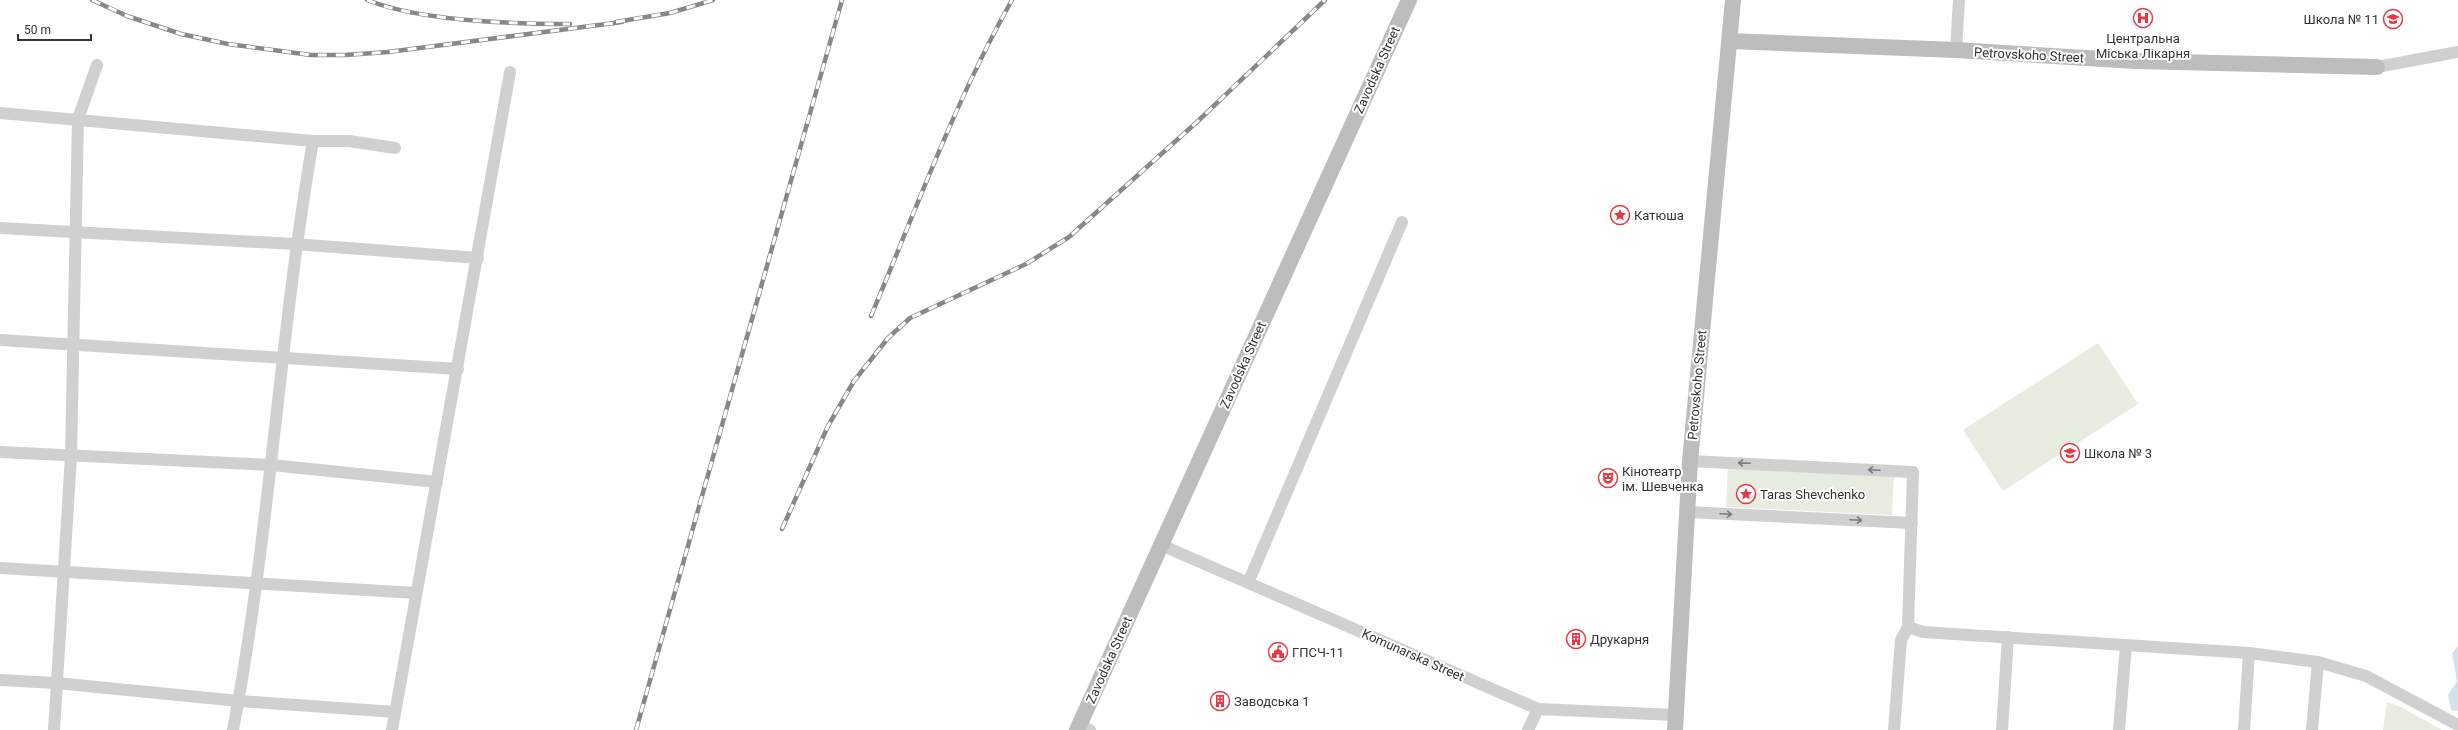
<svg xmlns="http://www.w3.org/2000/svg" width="2458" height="730" font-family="Roboto,sans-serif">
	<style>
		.green { fill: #e6ecdf }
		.water { fill: #cfe2ee }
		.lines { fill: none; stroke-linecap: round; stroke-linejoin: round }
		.street { stroke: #d0d0d0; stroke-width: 12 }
		.secondary { stroke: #bdbdbd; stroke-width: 16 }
		.rail-casing { stroke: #888; stroke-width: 4.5 }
		.rail { stroke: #fff; stroke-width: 3; stroke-dasharray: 9; stroke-linecap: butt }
		.oneway { stroke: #7a7a7a }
		.labels { text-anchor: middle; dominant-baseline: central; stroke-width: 4; stroke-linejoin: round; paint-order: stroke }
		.poi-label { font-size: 13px; fill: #333; stroke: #fff; text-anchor: start }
		.street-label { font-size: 13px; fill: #333; stroke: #fff }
	</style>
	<rect width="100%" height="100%" fill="#fff"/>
	<g class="green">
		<polygon points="2098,343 2138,404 2003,491 1963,430"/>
		<polygon points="1728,467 1894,476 1892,515 1726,507"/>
		<polygon points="2387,702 2401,707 2442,730 2383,730"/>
	</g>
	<polygon class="water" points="2458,646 2458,711 2451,710 2448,695 2457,681 2452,653"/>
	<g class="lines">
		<g class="street">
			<polyline points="1956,50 1959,0"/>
			<polyline points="2377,67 2458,52"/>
			<polyline points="0,113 313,141 349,141 395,148"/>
			<polyline points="0,228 295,244 478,258"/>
			<polyline points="0,340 458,369"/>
			<polyline points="0,452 271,465 437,482"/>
			<polyline points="1690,461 1913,472 1908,627 1923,632 2249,653 2318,662 2366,676 2458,725"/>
			<polyline points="1687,512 1912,523"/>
			<polyline points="1161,545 1538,709 1676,715"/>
			<polyline points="0,568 416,593"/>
			<polyline points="1248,583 1402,222"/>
			<polyline points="0,680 56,683 239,701 395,712"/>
			<polyline points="1079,725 1090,730"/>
			<polyline points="54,730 71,456 78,119 97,65"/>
			<path d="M 233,730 C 270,535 279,336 313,141"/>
			<polyline points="392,730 510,72"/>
			<polyline points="1528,730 1538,709"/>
			<polyline points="1894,730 1901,640 1908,627"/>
			<polyline points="2002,730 2008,637"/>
			<polyline points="2119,730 2126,645"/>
			<polyline points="2244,730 2249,653"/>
			<polyline points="2312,730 2318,662"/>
		</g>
		<g class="secondary">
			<polyline points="1730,41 1956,50 2136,61 2377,67"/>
			<polyline points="1077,730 1409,0"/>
			<polyline points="1675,730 1690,461 1733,0"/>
		</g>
		<defs>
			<g id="rail">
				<polyline points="92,0 127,16 181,34 228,44 311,55 345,55 388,52 622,22"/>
				<path d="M 367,0 C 419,21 513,24 570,24"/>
				<polyline points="616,22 670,13 713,0"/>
				<path d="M 871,316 C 916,210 955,101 1012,0"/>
				<polyline points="782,529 828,426 854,381 888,338 910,318 1026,264 1069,237 1198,121 1325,0"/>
				<polyline points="636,730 842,0"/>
			</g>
		</defs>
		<use href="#rail" class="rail-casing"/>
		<use href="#rail" class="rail"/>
	</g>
	<defs><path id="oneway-shaft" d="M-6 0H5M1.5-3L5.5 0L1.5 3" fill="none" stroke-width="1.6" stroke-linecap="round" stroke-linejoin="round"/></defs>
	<g class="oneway">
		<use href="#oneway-shaft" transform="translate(1744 463) rotate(-178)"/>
		<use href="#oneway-shaft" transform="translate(1874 470) rotate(-177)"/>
		<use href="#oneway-shaft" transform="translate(1726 514) rotate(3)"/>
		<use href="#oneway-shaft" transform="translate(1856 520) rotate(3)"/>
	</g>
	<defs>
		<symbol id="hospital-ring" viewBox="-11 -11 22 22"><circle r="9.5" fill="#fff" stroke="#e63946" stroke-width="1.5"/><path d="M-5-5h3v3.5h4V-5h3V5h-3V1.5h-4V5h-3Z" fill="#e63946"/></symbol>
		<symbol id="school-ring" viewBox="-11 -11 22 22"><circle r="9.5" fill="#fff" stroke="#e63946" stroke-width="1.5"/><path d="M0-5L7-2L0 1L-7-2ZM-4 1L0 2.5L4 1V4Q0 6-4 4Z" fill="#e63946"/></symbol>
		<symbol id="sight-ring" viewBox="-11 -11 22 22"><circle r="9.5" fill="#fff" stroke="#e63946" stroke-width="1.5"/><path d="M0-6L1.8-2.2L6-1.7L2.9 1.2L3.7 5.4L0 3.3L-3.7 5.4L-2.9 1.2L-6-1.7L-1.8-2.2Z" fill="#e63946"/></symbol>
		<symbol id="theatre-ring" viewBox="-11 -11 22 22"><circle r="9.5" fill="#fff" stroke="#e63946" stroke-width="1.5"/><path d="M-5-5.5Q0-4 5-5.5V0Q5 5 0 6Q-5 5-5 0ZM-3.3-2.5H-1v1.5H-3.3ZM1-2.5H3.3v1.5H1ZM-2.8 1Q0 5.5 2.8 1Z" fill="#e63946"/></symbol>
		<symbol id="building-ring" viewBox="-11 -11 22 22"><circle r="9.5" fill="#fff" stroke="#e63946" stroke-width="1.5"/><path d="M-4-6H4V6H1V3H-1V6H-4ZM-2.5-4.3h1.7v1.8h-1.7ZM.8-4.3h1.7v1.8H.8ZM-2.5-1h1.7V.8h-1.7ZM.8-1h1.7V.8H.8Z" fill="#e63946"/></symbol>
		<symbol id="civic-ring" viewBox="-11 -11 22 22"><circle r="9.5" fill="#fff" stroke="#e63946" stroke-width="1.5"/><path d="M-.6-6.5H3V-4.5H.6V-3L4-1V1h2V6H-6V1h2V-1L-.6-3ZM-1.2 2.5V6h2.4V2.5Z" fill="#e63946"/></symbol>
	</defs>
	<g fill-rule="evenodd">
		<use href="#hospital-ring" x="2132" y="7" width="22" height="22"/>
		<use href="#school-ring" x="2382" y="8" width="22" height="22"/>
		<use href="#sight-ring" x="1609" y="204" width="22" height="22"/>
		<use href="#school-ring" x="2059" y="442" width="22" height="22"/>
		<use href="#theatre-ring" x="1597" y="467" width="22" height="22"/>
		<use href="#sight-ring" x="1735" y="483" width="22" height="22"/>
		<use href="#building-ring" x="1565" y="628" width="22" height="22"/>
		<use href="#civic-ring" x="1267" y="641" width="22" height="22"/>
		<use href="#building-ring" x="1209" y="690" width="22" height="22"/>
	</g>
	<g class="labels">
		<g class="poi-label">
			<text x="2379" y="19" text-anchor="end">Школа № 11</text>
			<text x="2143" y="38" text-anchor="middle">Центральна<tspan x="2143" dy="15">Міська Лікарня</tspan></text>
			<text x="1634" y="215">Катюша</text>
			<text x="2084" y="453">Школа № 3</text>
			<text x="1622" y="471">Кінотеатр<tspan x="1622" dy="15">ім. Шевченка</tspan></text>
			<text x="1760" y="494">Taras Shevchenko</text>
			<text x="1590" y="639">Друкарня</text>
			<text x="1292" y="652">ГПСЧ-11</text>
			<text x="1234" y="701">Заводська 1</text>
		</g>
		<g class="street-label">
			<text transform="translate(2029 55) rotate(3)">Petrovskoho Street</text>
			<text transform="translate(1377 70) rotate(-66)">Zavodska Street</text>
			<text transform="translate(1243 365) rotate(-66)">Zavodska Street</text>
			<text transform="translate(1697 385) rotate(-85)">Petrovskoho Street</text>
			<text transform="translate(1413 655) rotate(24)">Komunarska Street</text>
			<text transform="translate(1109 660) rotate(-66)">Zavodska Street</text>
		</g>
	</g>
	<path d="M18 34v6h73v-6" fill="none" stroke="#333333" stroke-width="2"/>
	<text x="24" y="34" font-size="12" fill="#333333" stroke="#ffffff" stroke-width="3" paint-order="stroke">50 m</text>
</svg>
